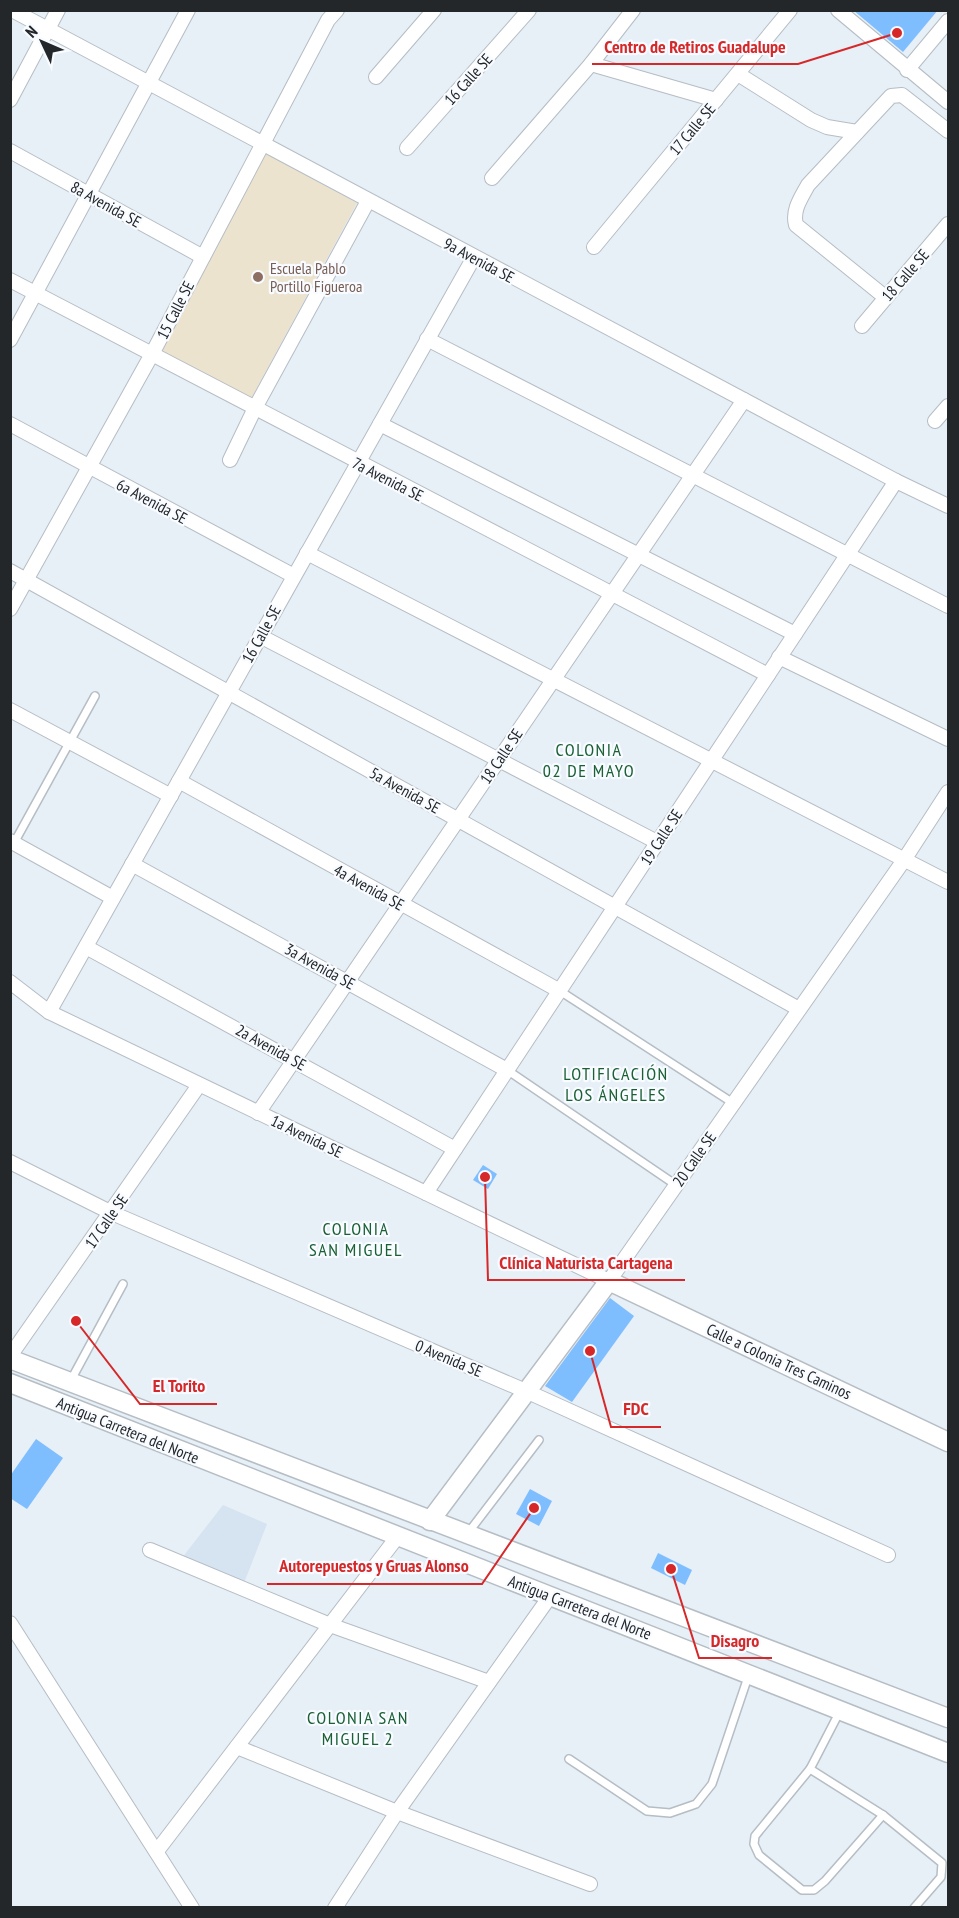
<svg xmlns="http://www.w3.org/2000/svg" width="959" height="1918" font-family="'PT Sans Narrow',sans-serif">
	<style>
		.built { fill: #d6e3f1 }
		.education { fill: #ebe3ce }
		.building { fill: #7ebeff }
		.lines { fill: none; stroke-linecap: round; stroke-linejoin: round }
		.lane-casing { stroke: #b5bdc5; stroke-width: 10 }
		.street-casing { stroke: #b5bdc5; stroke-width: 16 }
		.secondary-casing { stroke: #b5bdc5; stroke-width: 21 }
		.lane { stroke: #fff; stroke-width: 7 }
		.street { stroke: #fff; stroke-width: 14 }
		.secondary { stroke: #fff; stroke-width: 18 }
		.education-dot { fill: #8d6e63; stroke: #f8fbff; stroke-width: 2 }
		.labels { text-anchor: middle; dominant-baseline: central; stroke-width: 4.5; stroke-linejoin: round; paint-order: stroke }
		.street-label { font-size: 16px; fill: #24272a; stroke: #f8fbff }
		.education-label { font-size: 16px; fill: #785e54; stroke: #f8fbff; text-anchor: start }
		.neighbourhood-label { font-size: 18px; letter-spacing: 1.5px; fill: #1a6034; stroke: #f8fbff }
		.leader { fill: none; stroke: #d62828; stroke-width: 2 }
		.callout-dot { fill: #d62828; stroke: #f8fbff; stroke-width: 2 }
		.callout-label { font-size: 18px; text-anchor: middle; font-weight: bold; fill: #d62828; stroke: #f8fbff; stroke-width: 4.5; stroke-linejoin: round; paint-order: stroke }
	</style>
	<rect width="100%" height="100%" fill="#e7eff7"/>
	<polygon class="built" points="223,1505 267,1524 244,1583 182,1558"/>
	<polygon class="education" points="264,152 357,203 251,399 161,351"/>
	<g class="building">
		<polygon points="853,10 938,10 903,52"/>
		<polygon points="483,1165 497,1174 488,1189 473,1180"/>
		<polygon points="610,1298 634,1316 572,1402 545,1386"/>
		<polygon points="36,1439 63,1458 27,1509 10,1498 10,1476"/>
		<polygon points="530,1489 552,1501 539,1526 516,1514"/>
		<polygon points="658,1553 692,1570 685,1585 651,1568"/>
	</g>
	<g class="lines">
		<defs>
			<g id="lane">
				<polyline points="14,843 95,696"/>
				<polyline points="560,991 733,1103"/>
				<polyline points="507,1070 676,1185"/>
				<polyline points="71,1380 123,1284"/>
				<polyline points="468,1533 539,1440"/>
				<polyline points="840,1711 810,1769 883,1815 942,1863 941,1877 914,1908"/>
				<polyline points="569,1759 647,1811 670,1813 696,1804 712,1784 749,1674"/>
				<polyline points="810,1769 755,1836 754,1844 759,1855 802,1890 814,1890 825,1881 883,1815"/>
			</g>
			<g id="street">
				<polyline points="12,10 896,481 948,506"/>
				<polyline points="838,10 948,102"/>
				<polyline points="591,64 716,100"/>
				<polyline points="907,70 948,21"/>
				<polyline points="738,74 811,120 827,127 857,132"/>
				<polyline points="376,77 434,10"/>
				<polyline points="10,100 58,10"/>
				<polyline points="407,148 529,10"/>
				<polyline points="10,151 203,257"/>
				<polyline points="492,178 591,64 633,10"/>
				<polyline points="594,247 790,10"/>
				<polyline points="10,280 768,675"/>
				<path d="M 885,297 L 796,225 C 792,210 801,198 808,185 L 891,96 L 902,95 L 948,131"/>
				<polyline points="862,326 948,224"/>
				<polyline points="427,339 948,606"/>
				<polyline points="10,340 188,10"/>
				<polyline points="935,421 948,406"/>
				<polyline points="10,424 294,576"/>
				<polyline points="380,424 795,634"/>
				<polyline points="230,460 255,408 368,201"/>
				<polyline points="307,553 948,882"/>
				<polyline points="10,571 799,1009"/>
				<polyline points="10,609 152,354 328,20 337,10"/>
				<polyline points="260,636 657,842"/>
				<polyline points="779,657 948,739"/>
				<polyline points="10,710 171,796"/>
				<polyline points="179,781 560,991"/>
				<polyline points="10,841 113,898"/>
				<polyline points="132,864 507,1070"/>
				<polyline points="86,947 455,1149"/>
				<polyline points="10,982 49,1012 609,1281 904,860 948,792"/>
				<polyline points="49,1012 474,257"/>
				<polyline points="258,1113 744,400"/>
				<polyline points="10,1162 112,1213 528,1392 888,1555"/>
				<polyline points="426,1193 896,481"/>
				<polyline points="10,1356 199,1085"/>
				<polyline points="150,1550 330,1625 489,1682"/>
				<polyline points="10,1623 192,1908"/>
				<polyline points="237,1747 397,1812 590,1884"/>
				<polyline points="157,1851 398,1536"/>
				<polyline points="335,1908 397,1812 551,1595"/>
			</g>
			<g id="secondary">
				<polyline points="10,1359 948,1718"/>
				<polyline points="10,1383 948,1753"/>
				<polyline points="430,1521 609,1281 948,1442"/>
			</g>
		</defs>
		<use href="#lane" class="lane-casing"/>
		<use href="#street" class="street-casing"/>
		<use href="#secondary" class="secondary-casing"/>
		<use href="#lane" class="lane"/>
		<use href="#street" class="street"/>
		<use href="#secondary" class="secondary"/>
	</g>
	<circle class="education-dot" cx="258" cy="277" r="6"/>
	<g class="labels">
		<g class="street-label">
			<text transform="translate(468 79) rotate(-48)">16 Calle SE</text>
			<text transform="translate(692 129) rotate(-50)">17 Calle SE</text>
			<text transform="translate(106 204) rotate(29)">8a Avenida SE</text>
			<text transform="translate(479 260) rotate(28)">9a Avenida SE</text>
			<text transform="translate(905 275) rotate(-49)">18 Calle SE</text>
			<text transform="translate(175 310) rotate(-63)">15 Calle SE</text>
			<text transform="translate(388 479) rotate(27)">7a Avenida SE</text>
			<text transform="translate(152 501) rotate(28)">6a Avenida SE</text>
			<text transform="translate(261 634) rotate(-61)">16 Calle SE</text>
			<text transform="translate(501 756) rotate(-56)">18 Calle SE</text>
			<text transform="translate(405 790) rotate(29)">5a Avenida SE</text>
			<text transform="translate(661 837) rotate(-57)">19 Calle SE</text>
			<text transform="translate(369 887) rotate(29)">4a Avenida SE</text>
			<text transform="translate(320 966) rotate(29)">3a Avenida SE</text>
			<text transform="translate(271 1047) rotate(29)">2a Avenida SE</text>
			<text transform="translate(307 1136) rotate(26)">1a Avenida SE</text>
			<text transform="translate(694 1159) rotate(-55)">20 Calle SE</text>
			<text transform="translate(106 1221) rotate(-55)">17 Calle SE</text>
			<text transform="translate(449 1358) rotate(23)">0 Avenida SE</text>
			<text transform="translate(779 1361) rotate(25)">Calle a Colonia Tres Caminos</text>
			<text transform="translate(128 1430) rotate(22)">Antigua Carretera del Norte</text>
			<text transform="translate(580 1607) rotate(21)">Antigua Carretera del Norte</text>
		</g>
		<g class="education-label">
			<text x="270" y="268">Escuela Pablo<tspan x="270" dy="18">Portillo Figueroa</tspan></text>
		</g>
		<g class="neighbourhood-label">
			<text x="589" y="749">COLONIA<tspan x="589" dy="21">02 DE MAYO</tspan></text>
			<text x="616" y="1073">LOTIFICACIÓN<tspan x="616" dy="21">LOS ÁNGELES</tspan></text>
			<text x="356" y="1228">COLONIA<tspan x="356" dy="21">SAN MIGUEL</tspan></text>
			<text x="358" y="1717">COLONIA SAN<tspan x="358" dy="21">MIGUEL 2</tspan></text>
		</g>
	</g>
	<path class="leader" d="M897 33L798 64H592M485 1177L488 1280H685M76 1321L140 1404H217M590 1351L611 1427H661M534 1508L482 1584H267M671 1569L699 1658H772"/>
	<g class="callout-dot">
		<circle cx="897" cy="33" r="6"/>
		<circle cx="485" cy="1177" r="6"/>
		<circle cx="76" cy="1321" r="6"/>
		<circle cx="590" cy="1351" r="6"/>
		<circle cx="534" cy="1508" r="6"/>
		<circle cx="671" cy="1569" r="6"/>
	</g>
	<g class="callout-label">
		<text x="695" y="53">Centro de Retiros Guadalupe</text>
		<text x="586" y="1269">Clínica Naturista Cartagena</text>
		<text x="179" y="1392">El Torito</text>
		<text x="636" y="1415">FDC</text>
		<text x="374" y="1572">Autorepuestos y Gruas Alonso</text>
		<text x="735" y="1647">Disagro</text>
	</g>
	<rect width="959" height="1918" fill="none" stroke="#24272a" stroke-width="24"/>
	<g transform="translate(42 42) rotate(314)" stroke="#f8fbff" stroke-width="4.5" paint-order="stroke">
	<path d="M0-4.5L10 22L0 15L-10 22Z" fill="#24272a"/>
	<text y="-9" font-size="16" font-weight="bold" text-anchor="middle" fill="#24272a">N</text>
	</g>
</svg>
